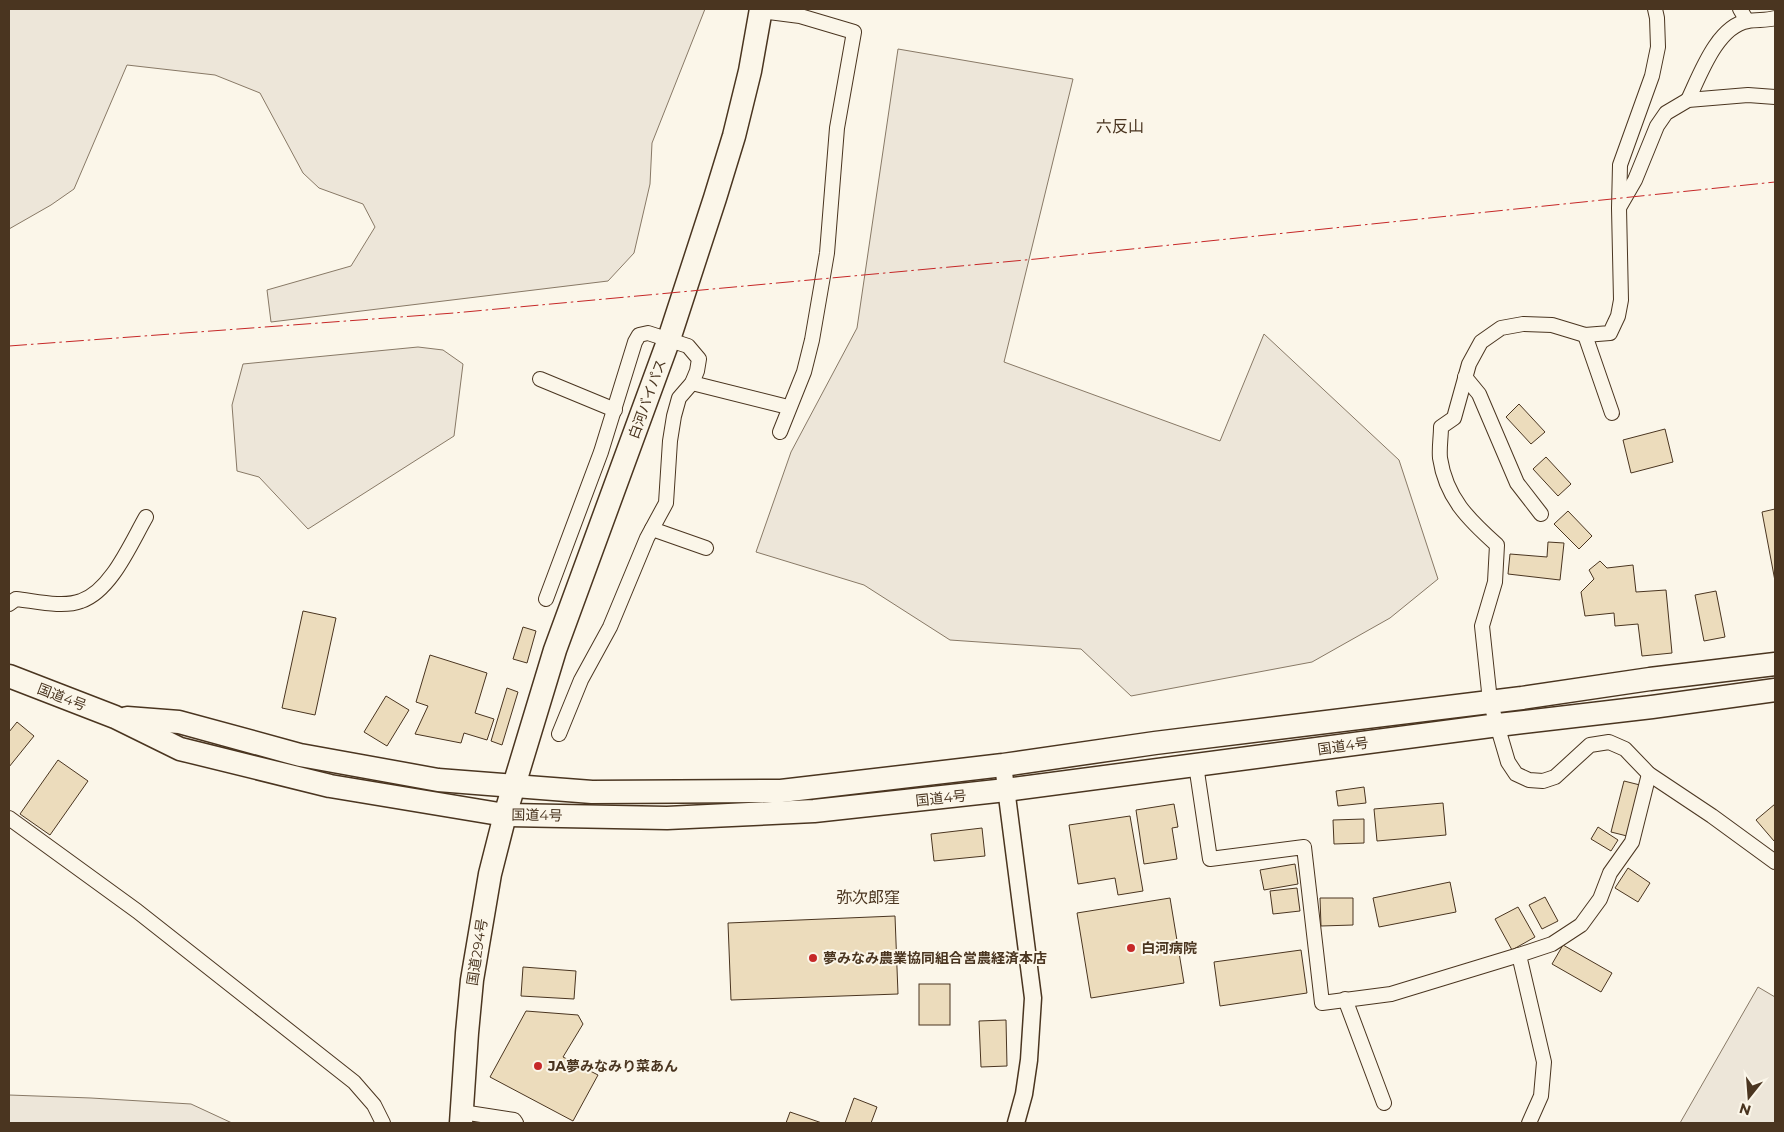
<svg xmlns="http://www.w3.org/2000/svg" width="1784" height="1132" font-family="Montserrat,'Noto Sans JP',sans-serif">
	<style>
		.green { fill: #ede6d9; stroke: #887966 }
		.building { fill: #ecdcbc; stroke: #4a3520 }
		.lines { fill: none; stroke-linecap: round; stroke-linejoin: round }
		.minor-casing { stroke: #4a3520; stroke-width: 16 }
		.tertiary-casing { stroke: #4a3520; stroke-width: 19 }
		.trunk-casing { stroke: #4a3520; stroke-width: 25 }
		.minor { stroke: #fbf6e9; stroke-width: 14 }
		.tertiary { stroke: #fbf6e9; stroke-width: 16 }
		.trunk { stroke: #fbf6e9; stroke-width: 22 }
		.power { stroke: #c62828; stroke-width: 1; stroke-dasharray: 18 4 2.5 4; stroke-linecap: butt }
		.poi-dot { fill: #c62828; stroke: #fbf6e9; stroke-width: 2 }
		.labels { text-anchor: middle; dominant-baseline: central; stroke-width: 4; stroke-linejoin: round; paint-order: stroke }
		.street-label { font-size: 14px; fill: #4a3520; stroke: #fbf6e9 }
		.poi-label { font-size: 14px; font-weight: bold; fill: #4a3520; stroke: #fbf6e9; text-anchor: start }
		.quarter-label { font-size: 16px; fill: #4a3520; stroke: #fbf6e9 }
	</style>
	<rect width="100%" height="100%" fill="#fbf6e9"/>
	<g class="green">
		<polygon points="9,9 705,9 652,143 650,184 634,253 608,281 271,322 267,290 351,266 375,227 363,204 319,188 303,173 260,93 215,75 127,65 74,189 51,205 9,229"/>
		<polygon points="898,49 1073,79 1004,362 1220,441 1264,334 1399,460 1438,579 1390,618 1312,662 1131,696 1081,649 950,640 864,585 756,552 791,452 857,328"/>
		<polygon points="418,347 443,350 463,364 454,436 308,529 259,477 237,471 232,405 243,364"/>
		<polygon points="1758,987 1775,997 1775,1123 1680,1123"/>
		<polygon points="9,1095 91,1098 191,1104 232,1123 9,1123"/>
	</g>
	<g class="building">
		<polygon points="1519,404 1545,432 1531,444 1506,417"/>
		<polygon points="1665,429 1673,462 1631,473 1623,440"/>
		<polygon points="1546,457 1571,484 1558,496 1533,469"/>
		<polygon points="1775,509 1775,581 1762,512"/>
		<polygon points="1568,511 1592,536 1579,549 1554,524"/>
		<polygon points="1548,542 1564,543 1560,580 1508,574 1510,554 1547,557"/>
		<polygon points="1600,561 1607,568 1633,565 1636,592 1666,590 1672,653 1642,656 1638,624 1615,626 1614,613 1585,616 1581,592 1594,579 1589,570"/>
		<polygon points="1716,591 1725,637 1704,641 1695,595"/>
		<polygon points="303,611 336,618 315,715 282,708"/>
		<polygon points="523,627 536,631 527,663 513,659"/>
		<polygon points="430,655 487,673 475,713 494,719 487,740 464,733 461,743 415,734 428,706 416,702"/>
		<polygon points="507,688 518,692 502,745 491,741"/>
		<polygon points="386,696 409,710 387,746 364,732"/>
		<polygon points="17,722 34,736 9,767 9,732"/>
		<polygon points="58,760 88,781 50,835 20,814"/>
		<polygon points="1624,781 1640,785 1627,836 1611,832"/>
		<polygon points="1364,787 1366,803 1338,806 1336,791"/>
		<polygon points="1443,803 1446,835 1377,841 1374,809"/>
		<polygon points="1174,804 1178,827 1172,828 1177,859 1144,864 1136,810"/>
		<polygon points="1775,804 1775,840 1774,841 1756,820"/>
		<polygon points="1130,816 1143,891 1118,895 1115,878 1078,884 1069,825"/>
		<polygon points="1364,819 1364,843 1334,844 1333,820"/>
		<polygon points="1598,827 1618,840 1611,851 1591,839"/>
		<polygon points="982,828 985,856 934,861 931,834"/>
		<polygon points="1295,864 1298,884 1264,890 1260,870"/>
		<polygon points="1628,868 1650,883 1638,902 1615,888"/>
		<polygon points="1450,882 1456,912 1379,927 1373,898"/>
		<polygon points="1297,888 1300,911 1273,914 1270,891"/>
		<polygon points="1545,897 1558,921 1542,929 1529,905"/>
		<polygon points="1170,898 1184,983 1091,998 1077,913"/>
		<polygon points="1320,898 1353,898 1353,925 1321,926"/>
		<polygon points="1518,907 1535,937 1512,950 1495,919"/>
		<polygon points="895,916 898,994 731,1000 728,923"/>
		<polygon points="1563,945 1612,973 1601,992 1552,964"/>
		<polygon points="1301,950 1307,993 1220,1006 1214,962"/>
		<polygon points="523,967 576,971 574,999 521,996"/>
		<rect x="919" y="984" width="31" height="41"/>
		<polygon points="526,1011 578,1015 583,1024 563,1057 598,1075 573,1121 490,1077"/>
		<polygon points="1006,1020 1007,1066 981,1067 979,1021"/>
		<polygon points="854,1098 877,1107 871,1123 845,1123"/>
		<polygon points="790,1112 822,1123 786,1123"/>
	</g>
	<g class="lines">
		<defs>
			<g id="minor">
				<path d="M 1655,9 L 1657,18 L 1658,47 L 1652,76 L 1620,165 L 1619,208 L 1621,300 L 1618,316 L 1610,333 L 1585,335 L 1552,325 L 1523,324 L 1501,328 L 1481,342 L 1469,364 L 1454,418 L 1441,427 C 1441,437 1439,448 1440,458 C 1446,498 1469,520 1497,545 L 1495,582 L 1482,626 L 1490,701 L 1508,762 L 1516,774 L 1529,780 L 1543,781 L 1555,777 L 1590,745 L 1609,742 L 1625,749 L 1649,774 L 1712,816 L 1775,862"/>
				<polyline points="1740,9 1747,21"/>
				<polyline points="761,11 800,16 854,32 837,128 827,253 812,340 804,372 780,432"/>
				<path d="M 1688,100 C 1700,75 1717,26 1748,21 C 1757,19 1766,21 1775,18"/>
				<polyline points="1620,206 1635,180 1657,126 1666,113 1688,100 1748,95 1775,97"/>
				<polyline points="1585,335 1612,413"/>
				<polyline points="1465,377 1479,394 1517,483 1541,514"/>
				<polyline points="540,379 615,410"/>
				<polyline points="692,383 788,407"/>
				<polyline points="652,529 706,548"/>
				<polyline points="546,599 601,452 635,342 639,335 648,333 688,346 699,359 697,371 692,383 679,398 674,416 670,441 666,503 647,538 610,627 581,680 559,734"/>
				<path d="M 9,604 L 16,599 C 35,601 63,608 81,601 C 111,591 131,543 146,517"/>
				<polyline points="1196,765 1210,859 1304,847 1322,1003 1391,994 1519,955"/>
				<polyline points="9,818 137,911 354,1082 374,1105 383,1123"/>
				<polyline points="1345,999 1384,1103"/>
				<polyline points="462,1112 514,1120 516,1123"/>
				<polyline points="1529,1123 1541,1096 1544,1062 1519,955 1552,944 1581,925 1600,899 1610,873 1632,842 1649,774"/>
			</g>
			<polyline id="tertiary" points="1003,765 1033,998 1029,1060 1024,1094 1016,1123"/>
			<g id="trunk">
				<polyline points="9,676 115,717 180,749 330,786 505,815 667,818 814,811 1006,790 1498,725 1652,707 1775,690"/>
				<polyline points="127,718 179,722 300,755 438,780 592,792 781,791 1003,765 1155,743 1522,698 1650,679 1775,664"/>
				<polyline points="461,1123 467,1033 472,980 490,874 505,815 555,650 669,339 715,198 734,136 750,71 761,9"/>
			</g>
		</defs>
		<use href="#minor" class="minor-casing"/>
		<use href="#tertiary" class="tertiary-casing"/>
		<use href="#trunk" class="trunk-casing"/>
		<use href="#minor" class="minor"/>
		<use href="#tertiary" class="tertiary"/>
		<use href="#trunk" class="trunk"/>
		<polyline class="power" points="9,346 454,313 1036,259 1775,182"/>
	</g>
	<g class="poi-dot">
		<circle cx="1131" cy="948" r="5"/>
		<circle cx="813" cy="958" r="5"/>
		<circle cx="538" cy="1066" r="5"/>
	</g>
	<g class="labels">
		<g class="street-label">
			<text transform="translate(647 399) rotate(-70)">白河バイパス</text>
			<text transform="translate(62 697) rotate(21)">国道4号</text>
			<text transform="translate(1343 746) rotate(-8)">国道4号</text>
			<text transform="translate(941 798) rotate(-6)">国道4号</text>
			<text transform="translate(537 815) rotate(1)">国道4号</text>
			<text transform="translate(477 952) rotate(-81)">国道294号</text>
		</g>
		<g class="poi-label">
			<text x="1141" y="948">白河病院</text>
			<text x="823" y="958">夢みなみ農業協同組合営農経済本店</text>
			<text x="548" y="1066">JA夢みなみり菜あん</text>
		</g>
		<g class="quarter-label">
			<text x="1120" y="126">六反山</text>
			<text x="868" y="897">弥次郎窪</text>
		</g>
	</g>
	<rect width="1784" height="1132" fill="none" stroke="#4a3520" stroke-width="20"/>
	<g transform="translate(1749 1097) rotate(197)" stroke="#fbf6e9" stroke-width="4" paint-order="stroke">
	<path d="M0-4L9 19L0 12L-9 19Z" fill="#4a3520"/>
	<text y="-8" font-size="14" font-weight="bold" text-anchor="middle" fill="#4a3520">N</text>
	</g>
</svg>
